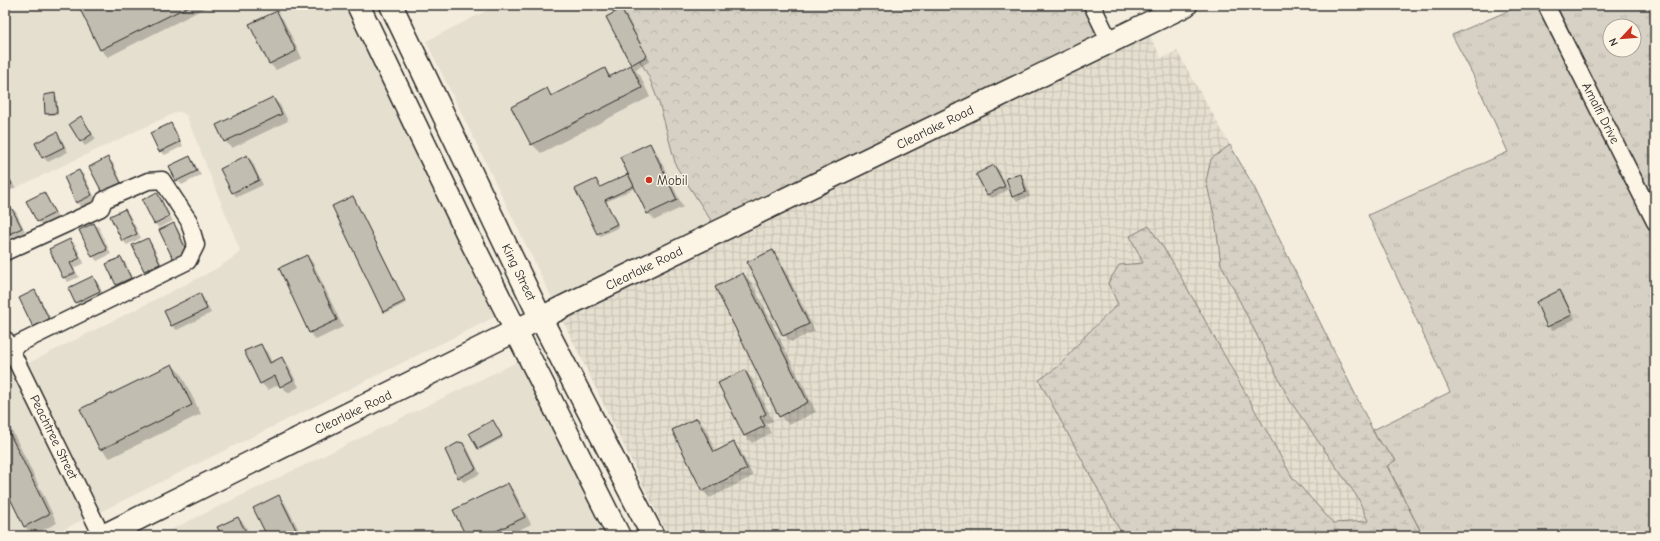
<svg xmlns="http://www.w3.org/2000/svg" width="1660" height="541" font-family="'Comic Neue',sans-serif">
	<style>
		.built { fill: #e5dfd0 }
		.industrial { fill: url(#industrial-grid) }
		.grass { fill: url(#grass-tufts); stroke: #807e78; fill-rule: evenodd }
		.forest { fill: url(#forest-crowns); stroke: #807e78 }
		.wetland { fill: url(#wetland-marsh); stroke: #807e78 }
		.shadow { fill: #0003 }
		.building { fill: #c2bdb1; stroke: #2b2b2b }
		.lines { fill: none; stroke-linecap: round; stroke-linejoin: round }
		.street-casing { stroke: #2b2b2b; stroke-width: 19 }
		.secondary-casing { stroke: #2b2b2b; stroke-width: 25 }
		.primary-casing { stroke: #2b2b2b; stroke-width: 25 }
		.street { stroke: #fcf5e5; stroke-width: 16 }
		.secondary { stroke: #fcf5e5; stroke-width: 22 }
		.primary { stroke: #fcf5e5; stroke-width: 22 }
		.poi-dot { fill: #c8321e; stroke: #fcf5e5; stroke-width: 1.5 }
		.labels { text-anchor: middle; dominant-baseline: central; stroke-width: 3; stroke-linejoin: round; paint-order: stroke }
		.street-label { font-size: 13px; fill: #2b2b2b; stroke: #fcf5e5 }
		.poi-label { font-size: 13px; fill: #2b2b2b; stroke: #fcf5e5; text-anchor: start }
	</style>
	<defs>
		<pattern id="industrial-grid" width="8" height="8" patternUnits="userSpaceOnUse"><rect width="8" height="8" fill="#e5dfd0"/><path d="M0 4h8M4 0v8" fill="none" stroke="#c5c0b3"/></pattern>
		<pattern id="grass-tufts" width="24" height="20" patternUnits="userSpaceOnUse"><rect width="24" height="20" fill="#d6d1c4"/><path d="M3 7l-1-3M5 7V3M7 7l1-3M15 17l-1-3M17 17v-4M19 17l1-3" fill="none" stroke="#b8b4a9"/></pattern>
		<pattern id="forest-crowns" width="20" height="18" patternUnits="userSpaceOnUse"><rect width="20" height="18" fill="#d6d1c4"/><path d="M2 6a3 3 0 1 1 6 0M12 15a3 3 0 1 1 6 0" fill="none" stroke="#b8b4a9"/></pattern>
		<pattern id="wetland-marsh" width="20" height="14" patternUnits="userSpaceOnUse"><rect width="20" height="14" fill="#d6d1c4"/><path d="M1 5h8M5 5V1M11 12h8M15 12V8" fill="none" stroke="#b8b4a9"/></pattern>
	</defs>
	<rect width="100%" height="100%" fill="#f4edde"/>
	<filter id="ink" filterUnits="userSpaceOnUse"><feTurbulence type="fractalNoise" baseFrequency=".025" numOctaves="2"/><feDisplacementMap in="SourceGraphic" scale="8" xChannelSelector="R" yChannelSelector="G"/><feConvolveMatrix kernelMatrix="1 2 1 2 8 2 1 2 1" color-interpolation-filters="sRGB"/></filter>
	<g filter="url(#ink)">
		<g class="built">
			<polygon points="5,5 344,5 497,316 100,512 27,364 216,269 238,254 240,250 186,115 181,112 177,112 5,193"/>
			<polygon points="498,5 609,5 649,77 660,106 676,166 712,222 553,300 426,41"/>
			<polygon points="5,358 84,519 51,536 5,536"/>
			<polygon points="519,361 605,536 158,536"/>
		</g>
		<polygon class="industrial" points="1148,32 1161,58 1177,51 1230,145 1211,159 1206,181 1215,219 1221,264 1290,401 1358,498 1368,521 1333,523 1292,477 1172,261 1143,263 1118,304 1085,336 1059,366 1039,380 1123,536 668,536 561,317"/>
		<g class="grass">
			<polygon points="1522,5 1537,5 1655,241 1655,535 1653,536 1423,536 1387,465 1396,460 1377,439 1373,430 1450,392 1368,215 1508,152 1473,75 1452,35"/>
			<path d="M 1556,5 L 1655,5 L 1655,203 ZM 1610,26 L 1634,26 L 1634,50 L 1610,50 Z"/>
		</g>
		<polygon class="forest" points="609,5 1083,5 1099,38 712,222 676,166 660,106 649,77"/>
		<polygon class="wetland" points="1230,145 1254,187 1377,439 1396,460 1387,466 1423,536 1123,536 1039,380 1059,366 1085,336 1118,304 1108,283 1119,265 1143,263 1130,236 1149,226 1172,261 1292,477 1333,523 1368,521 1358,498 1290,401 1221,264 1215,219 1206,181 1211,159"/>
		<g class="shadow">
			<polygon points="79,5 211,5 108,57 101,50"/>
			<polygon points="621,10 626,15 650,61 635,70 640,75 650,97 541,153 532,144 547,90 553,96 605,69 612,77 633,65 607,18"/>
			<polygon points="276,12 283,19 302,58 276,70 270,64"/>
			<polygon points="55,94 57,97 58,115 48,115 46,113"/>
			<polygon points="273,98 280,105 288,121 232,148 225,141"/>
			<polygon points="81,118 96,139 85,146 81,141"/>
			<polygon points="170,124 175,129 183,146 165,155 160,151"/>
			<polygon points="56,134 61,138 68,152 48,162 43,157"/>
			<polygon points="649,144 656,151 683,207 655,220 648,213 635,188 606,202 619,227 600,236 576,189 596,180 601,188 629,174"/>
			<polygon points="190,157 194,162 201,175 182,185 177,180"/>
			<polygon points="247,157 252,161 263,185 237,197 233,193 221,169"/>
			<polygon points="108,159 113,163 124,187 107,196 103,191"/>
			<polygon points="994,166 999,170 1008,190 992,198 987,194"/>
			<polygon points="5,168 15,188 5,193"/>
			<polygon points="79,171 84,175 96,200 82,207 77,202"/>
			<polygon points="1020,175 1025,180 1030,197 1017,201 1013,196"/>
			<polygon points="44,193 48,198 58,218 42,226 38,221"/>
			<polygon points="157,193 161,198 173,221 159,228 154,223"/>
			<polygon points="353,197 406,303 386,313 384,311"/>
			<polygon points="11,208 16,212 26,233 13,239 5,228 5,211"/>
			<polygon points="125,210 129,214 141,238 127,245 123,241 111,216"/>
			<polygon points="94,224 99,228 111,254 97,261 93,256"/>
			<polygon points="173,224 178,229 191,256 178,263 173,258"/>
			<polygon points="147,239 152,244 164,268 150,275 145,271 133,246"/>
			<polygon points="70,240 75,244 84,263 74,268 79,277 68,282 64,278 50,250"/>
			<polygon points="773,251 779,258 815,331 791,342 784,335"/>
			<polygon points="307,256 313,263 343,327 316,340 310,333 280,269"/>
			<polygon points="121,258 125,262 135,282 122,289 117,285 107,265"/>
			<polygon points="743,274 752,283 816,412 789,425 780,416"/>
			<polygon points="93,277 97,281 104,296 80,307 76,303 69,288"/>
			<polygon points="35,291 39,296 53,323 38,330 34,326"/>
			<polygon points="1560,292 1564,296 1575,319 1553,330 1548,326"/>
			<polygon points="200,294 204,299 211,313 177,330 172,326 165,311"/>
			<polygon points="260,345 267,352 272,362 282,358 288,365 299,387 288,393 280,384 268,390 261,383"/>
			<polygon points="172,365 181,374 201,414 110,458 101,449"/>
			<polygon points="745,371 752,378 773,421 766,424 771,433 752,443 745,436 719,383"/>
			<polygon points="5,416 57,523 33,535 24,526 5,486"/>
			<polygon points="697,419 704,426 716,452 733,443 740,450 753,476 710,498 703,491 673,430"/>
			<polygon points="493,421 503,438 480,450 479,448"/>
			<polygon points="463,444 468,449 480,474 464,482 459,478 446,451"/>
			<polygon points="508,484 514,491 531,524 507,536 467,536"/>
			<polygon points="278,496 285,503 302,536 268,536"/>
			<polygon points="238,518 245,525 250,536 218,536 222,534"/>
		</g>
		<g class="building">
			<polygon points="78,5 191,5 100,50"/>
			<polygon points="621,9 647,56 631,65 606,17"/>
			<polygon points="277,11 296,51 269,64 249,24"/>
			<polygon points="631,65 642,88 531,145 511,107 547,88 551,96 605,68 609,77"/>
			<polygon points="55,93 57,113 45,114 44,95"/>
			<polygon points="273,97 282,114 224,142 216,125"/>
			<polygon points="81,116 92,134 80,142 69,124"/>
			<polygon points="171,123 180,142 159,152 150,133"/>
			<polygon points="57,132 64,147 42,158 35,143"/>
			<polygon points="650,143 677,200 647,214 620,157"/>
			<polygon points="247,155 259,180 232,193 220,169"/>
			<polygon points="190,156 197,171 176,181 169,166"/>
			<polygon points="108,157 121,183 102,192 89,167"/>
			<polygon points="994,165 1005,186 987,195 976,174"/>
			<polygon points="5,170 12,184 5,187"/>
			<polygon points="79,170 92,195 76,203 64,177"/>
			<polygon points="628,174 634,186 605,200 617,224 597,234 575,189 596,179 600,187"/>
			<polygon points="1021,174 1026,192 1012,197 1006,178"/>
			<polygon points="44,192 55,213 37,222 26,201"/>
			<polygon points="157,192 169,216 154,224 142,200"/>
			<polygon points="353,196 405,301 383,312 332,206"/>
			<polygon points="11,207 22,228 7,235 5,231 5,210"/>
			<polygon points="125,209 137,234 122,241 110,216"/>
			<polygon points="94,223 107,250 92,257 79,230"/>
			<polygon points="174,223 187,252 173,259 159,230"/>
			<polygon points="148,238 160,264 144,271 132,245"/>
			<polygon points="70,239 80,258 70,263 75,273 63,278 49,249"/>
			<polygon points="773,250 809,324 783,336 747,262"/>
			<polygon points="307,255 337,320 309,333 279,268"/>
			<polygon points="121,257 131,278 116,285 106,264"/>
			<polygon points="743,273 808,402 779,417 715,287"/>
			<polygon points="93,276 100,291 75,303 68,288"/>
			<polygon points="35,290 49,319 33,327 19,298"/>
			<polygon points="1560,290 1572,315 1547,327 1536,302"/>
			<polygon points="200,293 207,309 171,326 164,311"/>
			<polygon points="261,344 270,363 282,357 293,380 280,387 275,376 260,384 244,351"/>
			<polygon points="172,364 192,405 100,450 80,409"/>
			<polygon points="745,370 766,414 760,417 765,426 744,436 718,383"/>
			<polygon points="697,418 714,452 734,442 747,469 702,491 672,430"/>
			<polygon points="493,420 502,436 478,449 469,433"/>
			<polygon points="5,424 49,514 24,527 5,488"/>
			<polygon points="459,442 463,443 476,469 458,478 445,450"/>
			<polygon points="508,483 525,517 486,536 466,536 453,510"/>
			<polygon points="279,495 299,536 267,536 253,508"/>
			<polygon points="238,517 248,536 216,536 221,534 217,527"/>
		</g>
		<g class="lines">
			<defs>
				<g id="street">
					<polyline points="1092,5 1110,42"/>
					<polyline points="1546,5 1655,222"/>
					<polyline points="5,252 101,208 104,200 148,181 162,180 189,221 196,245 188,261 10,348"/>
					<polyline points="6,340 102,536"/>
				</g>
				<polyline id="secondary" points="103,536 569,304 1186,5"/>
				<g id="primary">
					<polyline points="358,5 467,233 619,536"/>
					<polyline points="391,5 541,319 653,536"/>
				</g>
			</defs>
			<use href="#street" class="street-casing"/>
			<use href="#secondary" class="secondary-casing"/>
			<use href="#primary" class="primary-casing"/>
			<use href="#street" class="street"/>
			<use href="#secondary" class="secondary"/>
			<use href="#primary" class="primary"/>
		</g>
	</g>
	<circle class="poi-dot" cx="649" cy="180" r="4"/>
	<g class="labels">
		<g class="street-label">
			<text transform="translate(1601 113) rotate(63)">Amalfi Drive</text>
			<text transform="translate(935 127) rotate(-26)">Clearlake Road</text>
			<text transform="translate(644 268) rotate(-26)">Clearlake Road</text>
			<text transform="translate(519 272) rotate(64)">King Street</text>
			<text transform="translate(353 412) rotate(-26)">Clearlake Road</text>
			<text transform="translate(54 437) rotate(64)">Peachtree Street</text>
		</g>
		<g class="poi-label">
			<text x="657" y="180">Mobil</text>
		</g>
	</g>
	<rect width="1660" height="541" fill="none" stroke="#fcf5e5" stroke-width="20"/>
	<rect x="10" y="10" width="1640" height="521" fill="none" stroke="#2b2b2b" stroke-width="1.5" filter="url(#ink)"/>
	<g transform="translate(1622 38) rotate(244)"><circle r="19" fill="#fcf5e5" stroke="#a8a49b"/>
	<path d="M0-3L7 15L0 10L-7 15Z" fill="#c8321e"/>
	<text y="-6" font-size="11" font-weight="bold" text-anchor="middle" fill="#2b2b2b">N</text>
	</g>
</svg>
